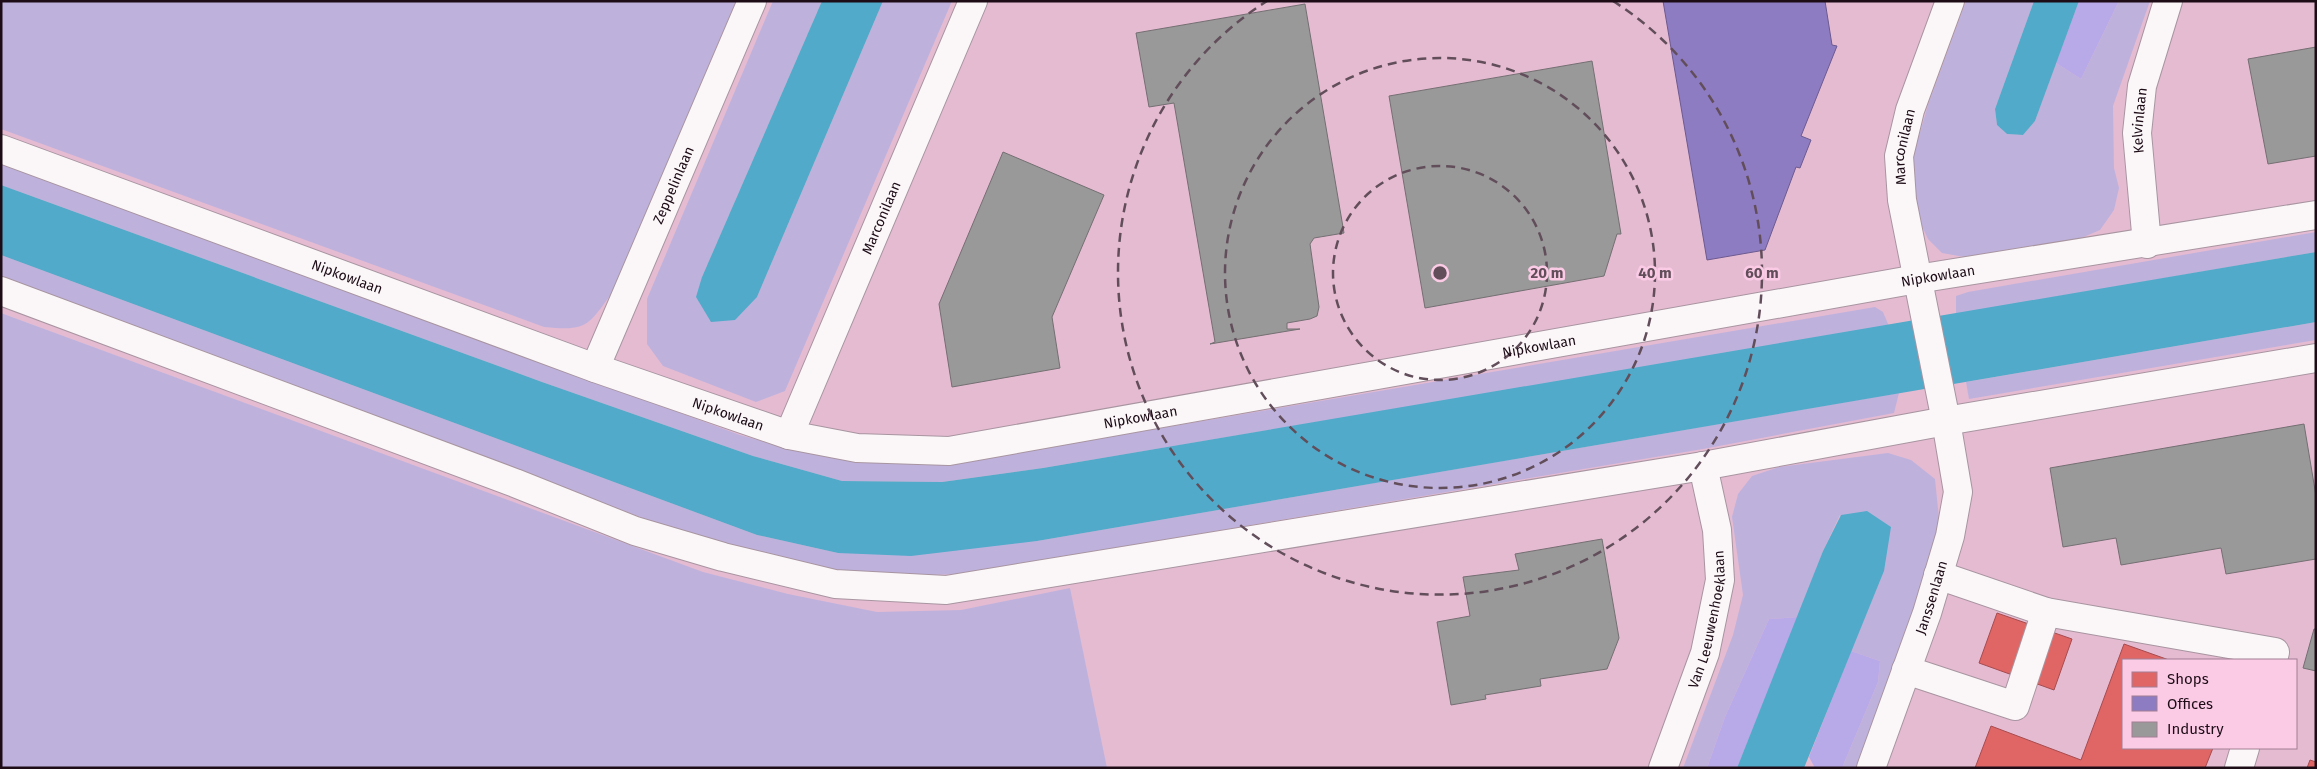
<svg xmlns="http://www.w3.org/2000/svg" width="2317" height="769" font-family="'Fira Sans',sans-serif">
	<style>
		.built { fill: #e5bbd2; fill-rule: evenodd }
		.green { fill: #beb2dd }
		.forest { fill: #b8aae8 }
		.water { fill: #51aac9 }
		.shops { fill: #e06666; stroke: #a64b4e }
		.offices { fill: #8e7cc3; stroke: #6c5a8f }
		.industry { fill: #999; stroke: #746f72 }
		.lines { fill: none; stroke-linecap: round; stroke-linejoin: round }
		.minor-casing { stroke: #a895a0; stroke-width: 30 }
		.minor { stroke: #fbf7f9; stroke-width: 28 }
		.ring { fill: none; stroke: #624e5a; stroke-width: 2.5; stroke-dasharray: 9 6 }
		.labels { text-anchor: middle; dominant-baseline: central; stroke-width: 5; stroke-linejoin: round; paint-order: stroke }
		.street-label { font-size: 14px; fill: #1d0c16; stroke: #fbcbe6 }
		.centre { fill: #624e5a; stroke: #fbcbe6; stroke-width: 2.5 }
		.ring-label { font-size: 15px; text-anchor: middle; font-weight: bold; fill: #624e5a; stroke: #fbcbe6; stroke-width: 5; stroke-linejoin: round; paint-order: stroke }
	</style>
	<rect width="100%" height="100%" fill="#e3c9d8"/>
	<path class="built" d="M 1,1 L 2316,1 L 2316,768 L 425,768 L 573,525 L 1,313 ZM 2123,660 L 2296,660 L 2296,748 L 2123,748 Z"/>
	<g class="green">
		<path d="M 1,1 L 736,1 L 612,293 C 587,327 587,331 544,327 L 1,129 Z"/>
		<polygon points="773,1 822,1 702,277 757,297 883,1 952,1 785,391 756,402 663,366 647,344 647,299"/>
		<polygon points="1966,1 2034,1 1995,109 1997,125 2007,134 2023,135 2035,121 2056,63 2081,79 2119,1 2150,1 2113,106 2114,168 2119,188 2114,210 2100,230 2072,242 1970,258 1942,253 1928,239 1920,222 1911,186 1914,153 1928,105"/>
		<polygon points="1,161 740,435 796,451 849,460 973,460 1875,307 1883,312 1889,326 1043,468 942,482 842,481 753,456 542,382 1,185"/>
		<polygon points="2316,232 2316,252 1956,314 1956,296 1968,292"/>
		<polygon points="1,255 757,535 838,553 1037,541 1899,393 1894,413 1703,449 959,574 866,577 765,558 667,527 1,276"/>
		<polygon points="1,313 703,572 788,594 877,612 961,610 1070,588 1107,768 1,768"/>
		<polygon points="2316,322 2316,340 1969,399 1966,382"/>
		<polygon points="1888,453 1911,460 1935,479 1939,518 1931,565 1857,768 1842,768 1878,682 1880,661 1851,651 1884,571 1840,515 1823,551 1798,617 1769,619 1725,717 1707,768 1683,768 1733,635 1743,595 1732,517 1738,494 1752,476 1779,467"/>
	</g>
	<g class="forest">
		<polygon points="2079,1 2119,1 2081,79 2056,63"/>
		<polygon points="1798,617 1737,768 1707,768 1725,717 1769,619"/>
		<polygon points="1851,651 1880,661 1878,682 1842,768 1815,768 1809,757"/>
	</g>
	<g class="water">
		<polygon points="822,1 883,1 757,297 735,320 711,322 696,297 702,277"/>
		<polygon points="2034,1 2079,1 2035,121 2023,135 2007,134 1997,125 1995,109"/>
		<polygon points="1,185 542,382 753,456 842,481 942,482 1043,468 2316,252 2316,322 1037,541 911,556 838,553 757,535 1,255"/>
		<polygon points="1867,511 1891,527 1884,571 1804,768 1737,768 1823,551 1841,515"/>
	</g>
	<g class="shops">
		<polygon points="1997,613 2072,639 2054,690 1979,663"/>
		<polygon points="2124,644 2169,660 2123,660 2123,748 2213,748 2205,768 1975,768 1991,726 2081,760"/>
		<polygon points="2310,760 2316,762 2316,768 2307,768"/>
	</g>
	<polygon class="offices" points="1663,1 1825,1 1832,45 1837,46 1801,136 1811,140 1800,168 1796,167 1765,250 1707,260"/>
	<g class="industry">
		<polygon points="1305,4 1344,233 1314,238 1310,244 1319,307 1317,316 1310,319 1287,323 1287,329 1300,329 1210,344 1215,342 1174,103 1149,107 1136,33"/>
		<polygon points="2316,47 2316,156 2268,164 2248,59"/>
		<polygon points="1592,61 1621,234 1617,234 1604,276 1425,308 1389,96"/>
		<polygon points="1003,152 1104,195 1052,317 1060,368 952,387 939,304"/>
		<polygon points="2304,424 2316,496 2316,559 2226,574 2221,548 2121,565 2116,538 2063,547 2050,468"/>
		<polygon points="1602,539 1619,638 1607,669 1540,679 1541,686 1485,695 1486,699 1451,705 1437,622 1470,616 1463,577 1519,570 1515,554"/>
		<polygon points="2314,629 2316,629 2316,671 2303,668"/>
	</g>
	<g class="lines">
		<defs>
			<g id="minor">
				<path id="s1" d="M 1,149 L 595,368 L 789,435 L 857,448 L 949,451 L 1917,279 L 2316,215"/>
				<path id="s2" d="M 2147,244 L 2137,133 L 2142,86 L 2168,1"/>
				<polyline points="1,291 515,483 635,531 723,557 835,584 946,590 1703,466 1946,421 2316,358"/>
				<path id="s3" d="M 595,368 L 752,1"/>
				<path id="s4" d="M 789,435 L 973,1"/>
				<polyline points="1938,575 2046,612 2275,652 2273,660"/>
				<polyline points="1906,670 2015,706 2046,612"/>
				<path id="s5" d="M 1663,768 L 1705,653 L 1720,580 L 1717,530 L 1703,466"/>
				<path id="s6" d="M 1871,768 L 1927,613 L 1950,536 L 1958,492 L 1946,421 L 1902,200 L 1899,156 L 1910,110 L 1950,1"/>
				<polyline points="2239,768 2245,748"/>
			</g>
		</defs>
		<use href="#minor" class="minor-casing"/>
		<use href="#minor" class="minor"/>
	</g>
	<g class="ring">
		<circle cx="1440" cy="273" r="107"/>
		<circle cx="1440" cy="273" r="215"/>
		<path d="M1613 1A322 322 0 1 1 1267 1"/>
	</g>
	<g class="labels">
		<g class="street-label">
			<text stroke="none"><textPath href="#s2" startOffset="124">Kelvinlaan</textPath></text>
			<text stroke="none"><textPath href="#s6" startOffset="641">Marconilaan</textPath></text>
			<text stroke="none"><textPath href="#s3" startOffset="199">Zeppelinlaan</textPath></text>
			<text stroke="none"><textPath href="#s4" startOffset="236">Marconilaan</textPath></text>
			<text stroke="none"><textPath href="#s1" startOffset="2004">Nipkowlaan</textPath></text>
			<text stroke="none"><textPath href="#s1" startOffset="369">Nipkowlaan</textPath></text>
			<text stroke="none"><textPath href="#s1" startOffset="1599">Nipkowlaan</textPath></text>
			<text stroke="none"><textPath href="#s1" startOffset="774">Nipkowlaan</textPath></text>
			<text stroke="none"><textPath href="#s1" startOffset="1194">Nipkowlaan</textPath></text>
			<text stroke="none"><textPath href="#s6" startOffset="181">Janssenlaan</textPath></text>
			<text stroke="none"><textPath href="#s5" startOffset="156">Van Leeuwenhoeklaan</textPath></text>
		</g>
	</g>
	<circle cx="1440" cy="273" r="8" class="centre"/>
	<g class="ring-label">
		<text x="1547" y="278">20 m</text>
		<text x="1655" y="278">40 m</text>
		<text x="1762" y="278">60 m</text>
	</g>
	<rect width="2317" height="769" fill="none" stroke="#1d0c16" stroke-width="5"/>
	<rect x="2122" y="659" width="175" height="90" fill="#fbcbe6" stroke="#a27f93"/>
	<rect x="2132" y="672" width="25" height="15" fill="#e06666" stroke="#a27f93"/>
	<text x="2167" y="684" font-size="15" fill="#1d0c16">Shops</text>
	<rect x="2132" y="696" width="25" height="15" fill="#8e7cc3" stroke="#a27f93"/>
	<text x="2167" y="709" font-size="15" fill="#1d0c16">Offices</text>
	<rect x="2132" y="722" width="25" height="15" fill="#999999" stroke="#a27f93"/>
	<text x="2167" y="734" font-size="15" fill="#1d0c16">Industry</text>
</svg>
